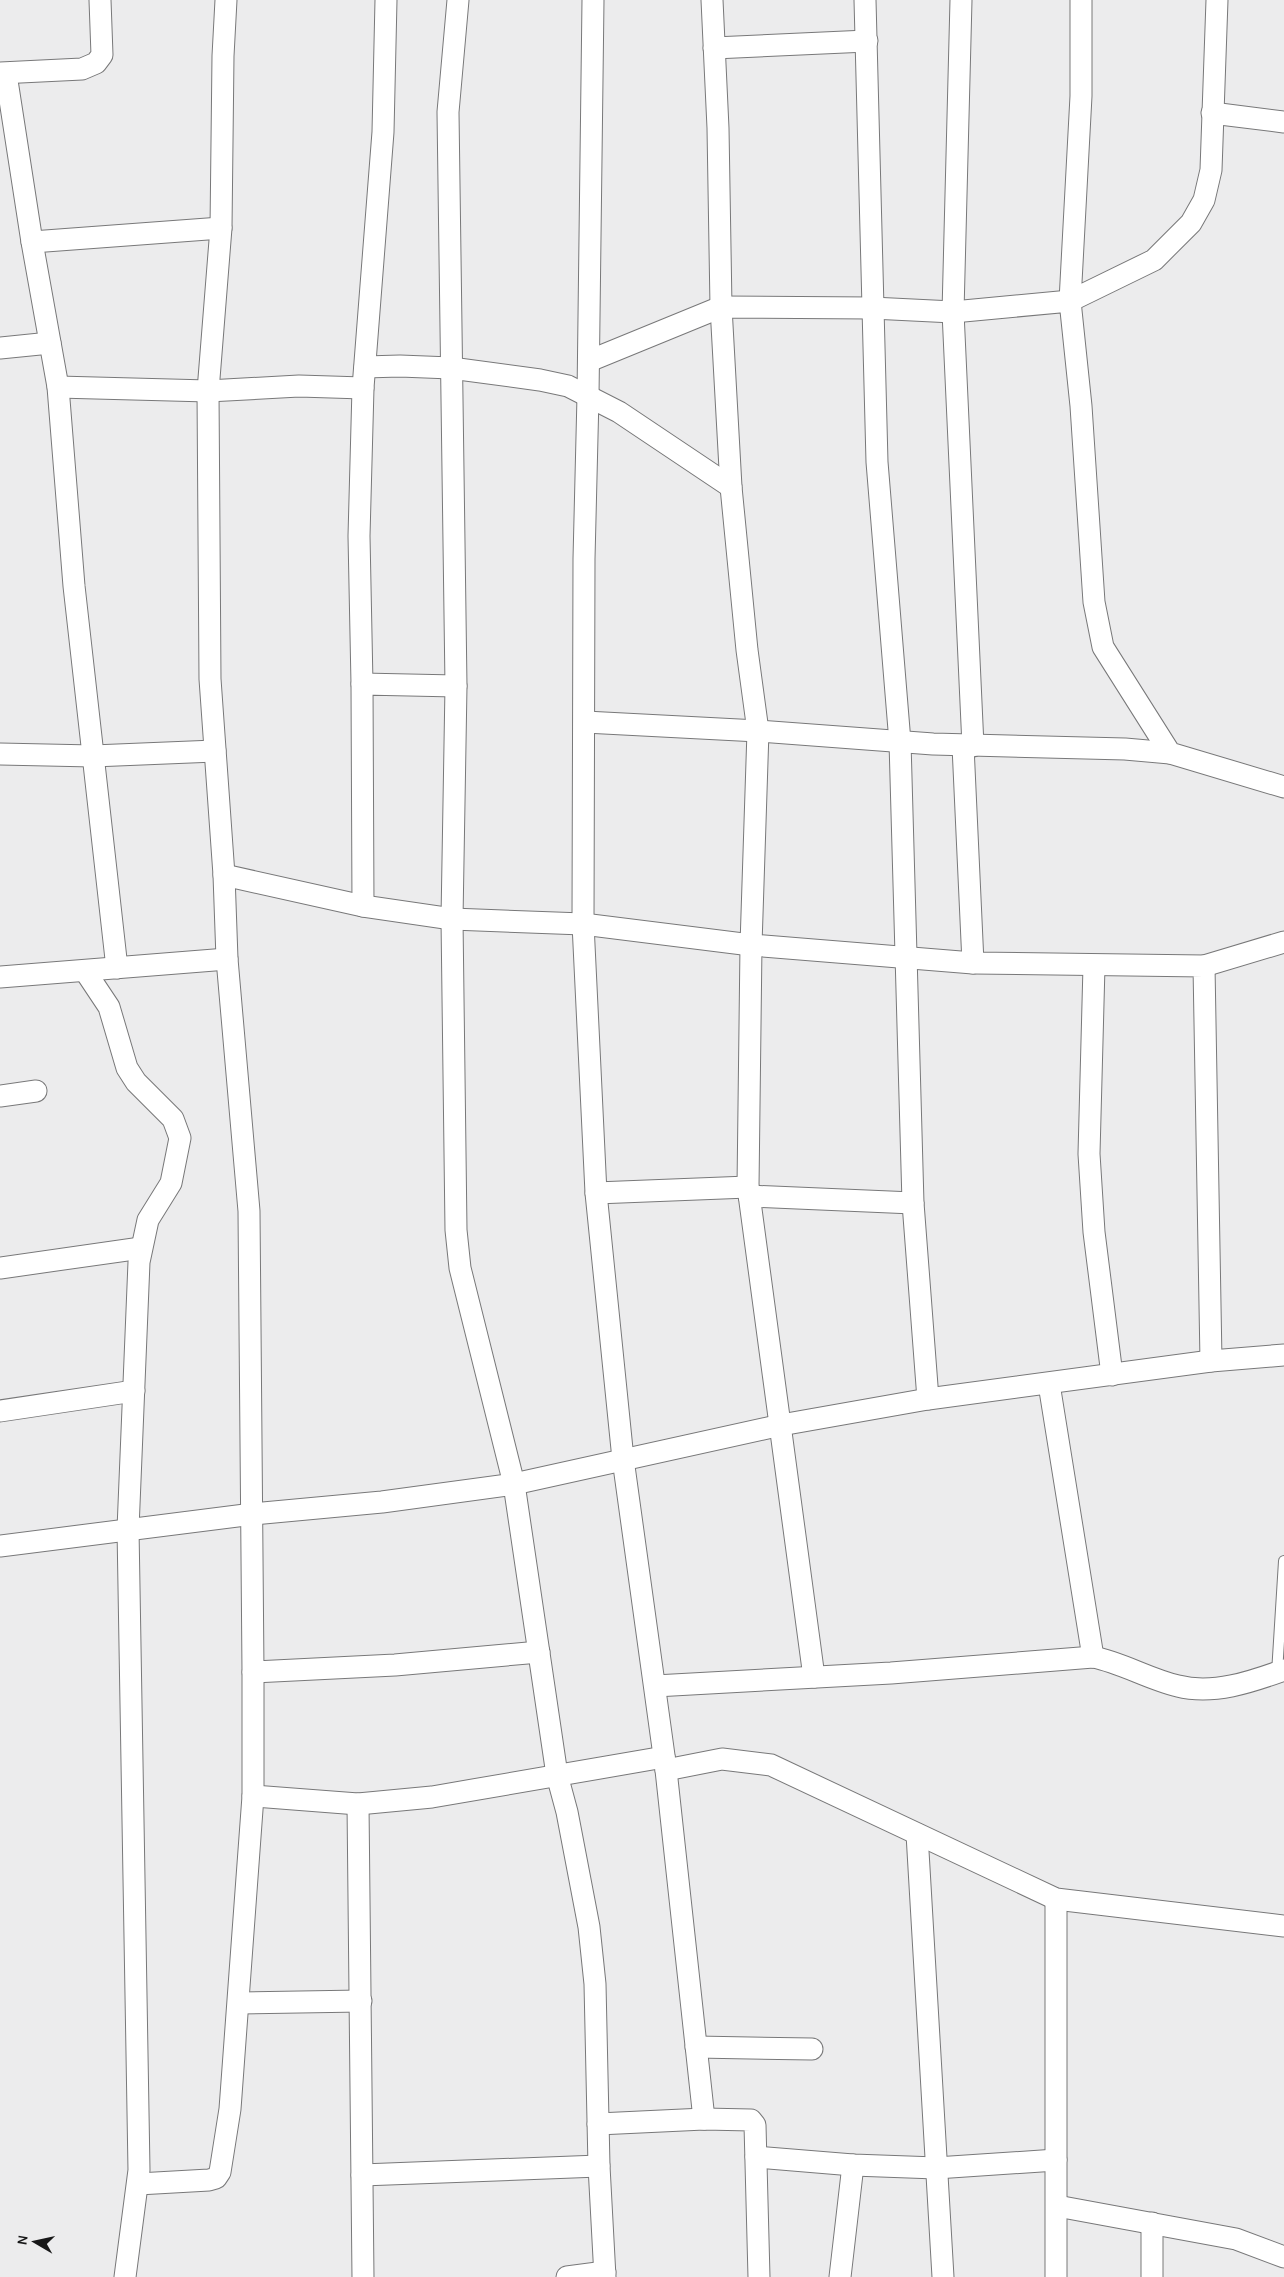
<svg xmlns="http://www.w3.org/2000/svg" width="1284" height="2277" font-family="Karla,sans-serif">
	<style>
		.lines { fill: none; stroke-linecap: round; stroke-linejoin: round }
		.lane-casing { stroke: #787879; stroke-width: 12 }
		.street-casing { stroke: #787879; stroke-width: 23 }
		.lane { stroke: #fff; stroke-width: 10 }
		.street { stroke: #fff; stroke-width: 21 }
	</style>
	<rect width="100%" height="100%" fill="#ececed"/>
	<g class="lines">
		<defs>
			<polyline id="lane" points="1277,1673 1284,1561"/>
			<g id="street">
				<polyline points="458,0 448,112 456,686 452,919 456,1230 460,1268 514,1484 557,1775 567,1812 589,1927 595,1984 599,2166 605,2277"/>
				<polyline points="593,0 588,396 584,559 583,924 596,1193 623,1459 666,1770 704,2119"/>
				<polyline points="712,0 718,128 721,307 731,487 747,650 758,731 751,945 748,1187 814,1677"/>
				<polyline points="865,0 877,462 900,742 913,1203 928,1399"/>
				<polyline points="961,0 953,312 973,746"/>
				<polyline points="1081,0 1081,96 1070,301 1154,260 1191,223 1204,200 1211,170 1217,0"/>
				<polyline points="714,48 867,41"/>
				<polyline points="0,73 82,69 96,63 102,55 100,0"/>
				<polyline points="6,74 32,242 58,387 74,586 117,968"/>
				<polyline points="1212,113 1284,122"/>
				<polyline points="32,242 221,228"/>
				<polyline points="0,348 50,343"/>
				<polyline points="589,361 721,307 872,308 953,312 1070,301 1081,406 1094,602 1103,647 1170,753 1284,787"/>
				<polyline points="365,367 400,366 451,368 540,380 568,386 619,412 731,487"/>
				<polyline points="58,387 208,391 299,386 363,388"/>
				<polyline points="362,684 359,536 363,388 383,132 386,0"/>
				<polyline points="585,722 758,731 933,744 1125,749 1170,753"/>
				<polyline points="963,746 973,963"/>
				<polyline points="0,754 93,756 215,751"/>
				<polyline points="224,875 363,906 452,919 583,924 751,945 973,963 1204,966 1211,1361"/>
				<polyline points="363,906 362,684 456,686"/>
				<polyline points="1094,966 1089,1154 1094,1232 1112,1375"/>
				<polyline points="1204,966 1284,942"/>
				<polyline points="85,971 109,1007 127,1068 136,1082 173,1119 180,1138 171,1183 148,1220 139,1262 128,1529 139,2170 125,2277"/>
				<polyline points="0,977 227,959"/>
				<polyline points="0,1096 36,1091"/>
				<polyline points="596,1193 748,1187"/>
				<polyline points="749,1196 913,1203"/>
				<polyline points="0,1268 141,1248"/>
				<polyline points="1049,1384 1093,1657"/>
				<polyline points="0,1411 134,1391"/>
				<polyline points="0,1546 253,1514 382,1502 514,1484 781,1425 928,1399 1211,1361 1284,1355"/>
				<polyline points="253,1672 395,1665 539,1652"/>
				<path d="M 655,1686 L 891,1673 L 1093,1657 C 1123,1663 1148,1679 1178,1686 C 1213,1695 1251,1682 1284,1670"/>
				<polyline points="666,1770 722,1759 771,1765 1056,1899 1284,1926"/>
				<polyline points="253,1796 358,1804 432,1797 664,1757"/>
				<polyline points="358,1804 363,2277"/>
				<polyline points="917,1834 943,2277"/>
				<polyline points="1056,1899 1056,2277"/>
				<polyline points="239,2003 361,2001"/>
				<polyline points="696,2047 812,2049"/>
				<polyline points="598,2124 704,2119 751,2120 755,2125 759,2277"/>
				<polyline points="756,2157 853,2165 936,2168 1056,2160"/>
				<polyline points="362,2175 599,2166"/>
				<polyline points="138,2184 209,2180 216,2178 220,2172 230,2109 253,1796 253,1672 249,1211 227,959 224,875 210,679 208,391 221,228 223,56 226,0"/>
				<polyline points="1057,2206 1236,2239 1284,2257"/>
				<polyline points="1152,2223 1152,2277"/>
				<polyline points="567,2277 605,2272"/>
				<polyline points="840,2277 853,2165"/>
			</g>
		</defs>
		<use href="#lane" class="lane-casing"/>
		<use href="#street" class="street-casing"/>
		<use href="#lane" class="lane"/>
		<use href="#street" class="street"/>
	</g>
	<g transform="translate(35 2242) rotate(279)" stroke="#ececed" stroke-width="4" paint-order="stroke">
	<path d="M0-4L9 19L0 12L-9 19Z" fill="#181818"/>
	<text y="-8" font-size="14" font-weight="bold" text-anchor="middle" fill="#181818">N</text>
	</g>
</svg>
